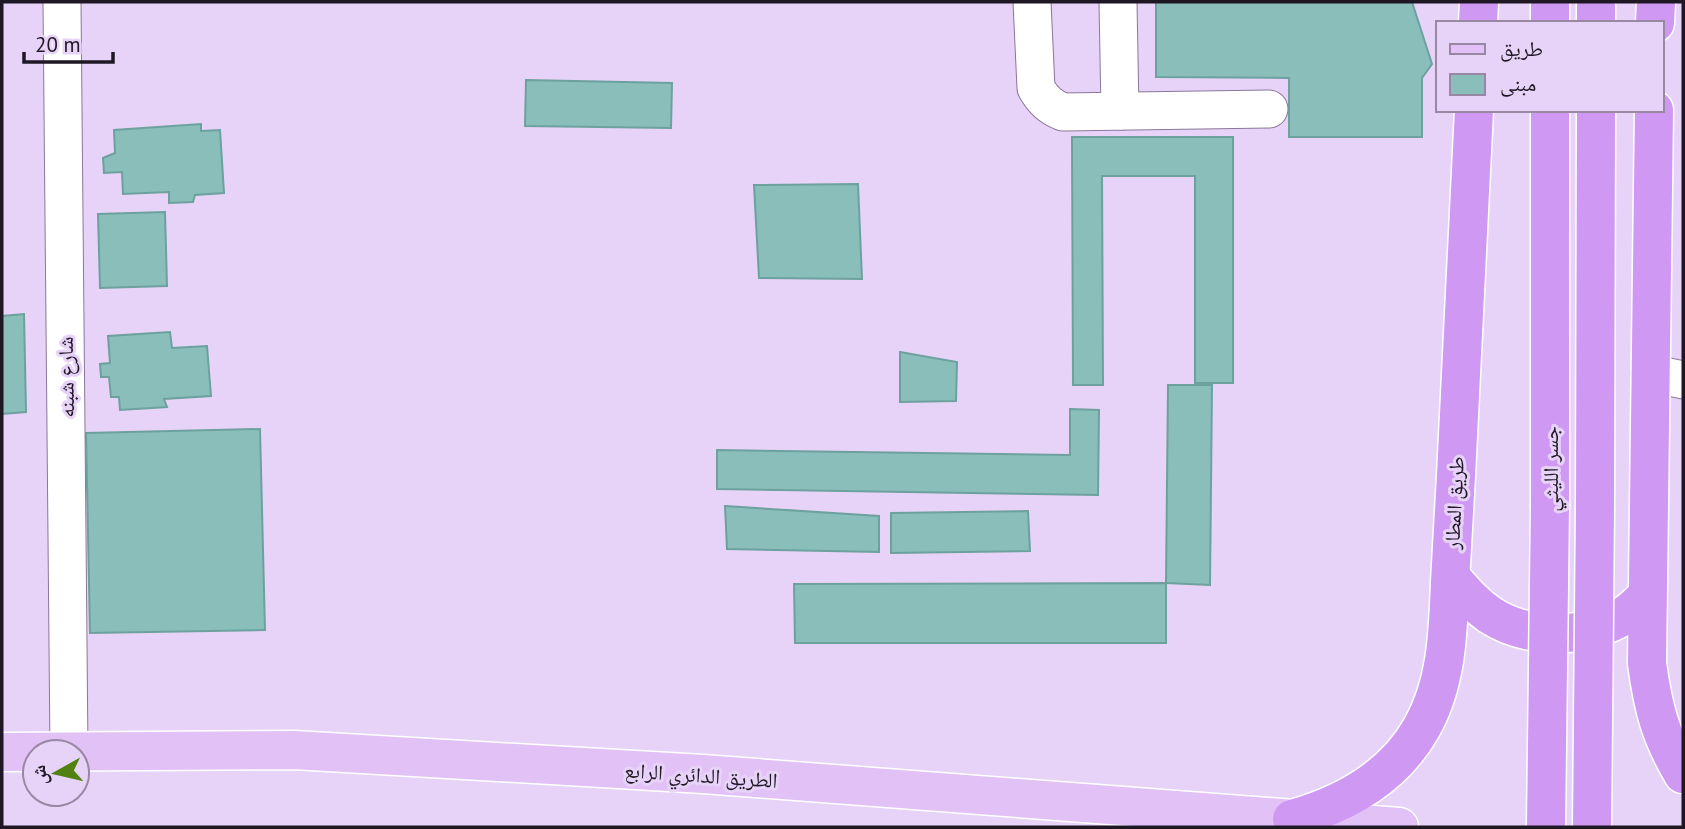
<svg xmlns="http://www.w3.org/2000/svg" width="1685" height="829" font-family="'PT Sans','Noto Naskh Arabic',sans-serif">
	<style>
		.building { fill: #8abebb; stroke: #6da19e; stroke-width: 2 }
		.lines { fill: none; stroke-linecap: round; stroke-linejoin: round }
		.minor-casing { stroke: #8b7799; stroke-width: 39 }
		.major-casing { stroke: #fff; stroke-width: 41 }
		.highway-casing { stroke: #fff; stroke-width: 41 }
		.minor { stroke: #fff; stroke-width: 37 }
		.major { stroke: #e2c1f7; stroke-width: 38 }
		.highway { stroke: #cf98f2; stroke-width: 38 }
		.highway-bridge-casing { stroke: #fff; stroke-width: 41; stroke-linecap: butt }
		.highway-bridge { stroke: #cf98f2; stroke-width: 38 }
		.labels { text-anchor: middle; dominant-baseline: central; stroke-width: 6; stroke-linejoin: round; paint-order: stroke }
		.street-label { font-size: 21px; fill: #1f1724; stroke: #e8d3f8 }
	</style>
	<rect width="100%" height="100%" fill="#e8d3f8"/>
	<g class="building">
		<polygon points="1156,2 1412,2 1432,64 1422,78 1422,137 1289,137 1289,78 1156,77"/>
		<polygon points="526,80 672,83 671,128 525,126"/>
		<polygon points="201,124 201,131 220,130 224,193 195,195 193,202 169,203 169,192 123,194 122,172 104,173 103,158 115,153 114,130"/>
		<polygon points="1072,137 1233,137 1233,383 1195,383 1195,176 1102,176 1103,385 1073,385"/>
		<polygon points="858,184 862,279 759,278 754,185"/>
		<polygon points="165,212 167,286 100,288 98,214"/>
		<polygon points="24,314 26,412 2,414 2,316"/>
		<polygon points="170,332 172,348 207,346 211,396 164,399 167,407 120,410 119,397 111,397 109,377 101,377 100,364 110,363 108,336"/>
		<polygon points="900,352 957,362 956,401 900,402"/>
		<polygon points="1168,385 1212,385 1210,585 1166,583"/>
		<polygon points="1070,409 1099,410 1098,495 717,489 717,450 1070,455"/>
		<polygon points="260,429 265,630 90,633 86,433"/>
		<polygon points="725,506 879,516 879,552 727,549"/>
		<polygon points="1028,511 1030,551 891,553 891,513"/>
		<polygon points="1166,583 1166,643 795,643 794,584"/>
	</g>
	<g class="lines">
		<defs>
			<g id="minor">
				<polyline points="62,2 69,751"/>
				<path d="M 1032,2 L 1036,88 C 1043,100 1050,107 1063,112 L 1269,109"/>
				<polyline points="1118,2 1120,111"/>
				<polyline points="1650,373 1683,380"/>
			</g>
			<polyline id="major" points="2,752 294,750 703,774 1399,827"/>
			<g id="highway">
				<polyline points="1478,23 1479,2"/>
				<polyline points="1550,23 1550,2"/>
				<polyline points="1596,23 1596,2"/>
				<polyline points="1655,23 1656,2"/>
				<path d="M 1654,110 L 1647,663 C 1653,708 1660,735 1683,774"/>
				<polyline points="1550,505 1550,110"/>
				<polyline points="1595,508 1596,110"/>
				<path d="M 1451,577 C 1463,591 1474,604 1490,615 C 1529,640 1586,639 1625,615 C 1633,610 1639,603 1646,597"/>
				<path d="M 1292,819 C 1346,804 1394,777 1422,727 C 1447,683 1448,632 1450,582 C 1452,547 1454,512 1456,476 C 1462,354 1468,232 1474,110"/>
			</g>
		</defs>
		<use href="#minor" class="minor-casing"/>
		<use href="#major" class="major-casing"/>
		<use href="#highway" class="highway-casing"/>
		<use href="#minor" class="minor"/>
		<use href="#major" class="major"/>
		<use href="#highway" class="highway"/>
		<defs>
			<g id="highway-bridge">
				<polyline points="1546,827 1550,505"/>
				<polyline points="1592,827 1595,508"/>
			</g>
		</defs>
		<use href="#highway-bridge" class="highway-bridge-casing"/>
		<use href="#highway-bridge" class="highway-bridge"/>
	</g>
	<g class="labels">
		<g class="street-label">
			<text transform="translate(66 377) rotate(-91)">شارع شبنه</text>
			<text transform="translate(1550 469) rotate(-90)">جسر الليثي</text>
			<text transform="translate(1454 503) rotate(-87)">طريق المطار</text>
			<text transform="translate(701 775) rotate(4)">الطريق الدائري الرابع</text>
		</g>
	</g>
	<rect width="1685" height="829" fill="none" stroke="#1f1724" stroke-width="7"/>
	<rect x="1436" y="21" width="228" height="91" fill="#e8d3f8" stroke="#9888a3" stroke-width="2"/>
	<rect x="1450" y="44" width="35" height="10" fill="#e2c1f7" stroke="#9888a3" stroke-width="2"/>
	<text x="1500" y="56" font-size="21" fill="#1f1724">طريق</text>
	<rect x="1450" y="74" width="35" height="21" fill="#8abebb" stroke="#9888a3" stroke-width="2"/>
	<text x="1500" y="91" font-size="21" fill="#1f1724">مبنى</text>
	<g transform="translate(56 773) rotate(262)"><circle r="33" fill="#e8d3f8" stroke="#9888a3" stroke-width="2"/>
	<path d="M0-5L12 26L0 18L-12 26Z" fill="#518111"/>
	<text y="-10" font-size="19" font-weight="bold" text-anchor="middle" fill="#1f1724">ش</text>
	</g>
	<path d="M24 52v10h89v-10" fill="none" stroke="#1f1724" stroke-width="3.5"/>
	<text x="35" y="52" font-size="21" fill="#1f1724" stroke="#e8d3f8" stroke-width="5" paint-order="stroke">20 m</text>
</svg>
